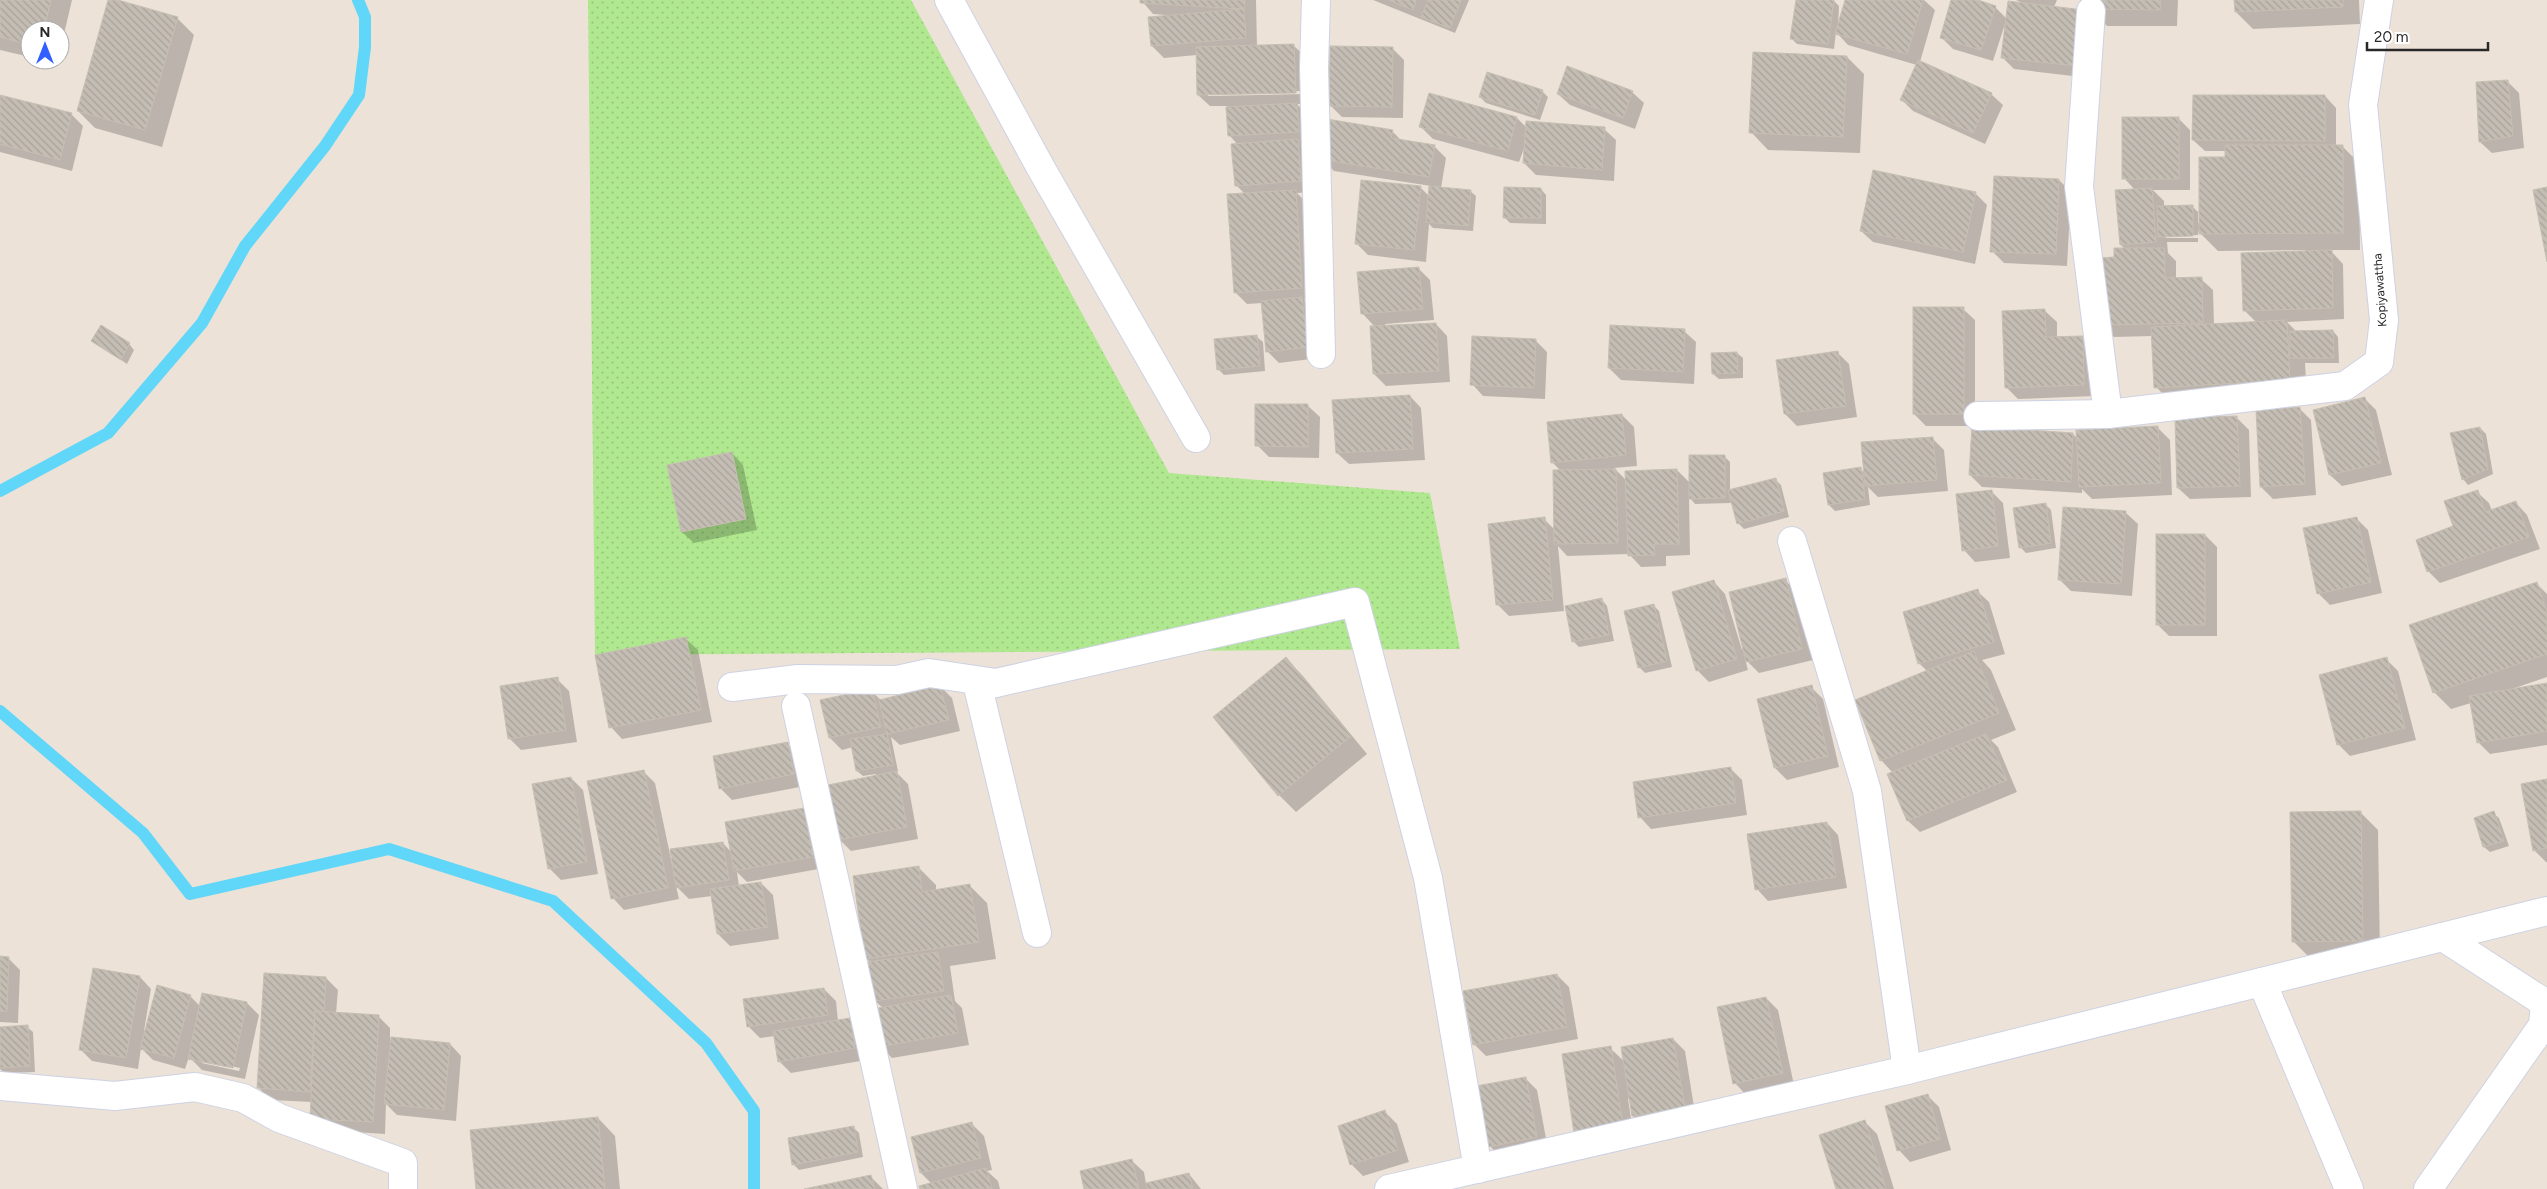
<svg xmlns="http://www.w3.org/2000/svg" width="2547" height="1189" font-family="Figtree,sans-serif">
	<style>
		.grass { fill: url(#grass-dots) }
		.shadow { fill: #0003; fill-rule: evenodd }
		.lines { fill: none; stroke-linecap: round; stroke-linejoin: round }
		.stream { stroke: #60d6f8; stroke-width: 12 }
		.building { fill: url(#building-back-hatch); stroke: #c7bfb2 }
		.minor-casing { stroke: #cdd2e3; stroke-width: 30 }
		.minor { stroke: #fff; stroke-width: 28 }
		.labels { text-anchor: middle; dominant-baseline: central; stroke-width: 4.5; stroke-linejoin: round; paint-order: stroke }
		.street-label { font-size: 12px; fill: #282828; stroke: #fff }
	</style>
	<defs>
		<pattern id="grass-dots" width="8" height="8" patternUnits="userSpaceOnUse" patternTransform="scale(1.25)"><rect width="8" height="8" fill="#b0e88f"/><path d="M2 2h.1M6 6h.1" fill="none" stroke="#97c77b" stroke-width="1.8" stroke-linecap="round"/></pattern>
		<pattern id="building-back-hatch" width="6" height="6" patternUnits="userSpaceOnUse" patternTransform="scale(1.25)"><rect width="6" height="6" fill="#c3bdb4"/><path d="M-1 5l2 2M0 0l6 6M5-1l2 2" fill="none" stroke="#a8a29b"/></pattern>
	</defs>
	<rect width="100%" height="100%" fill="#ece2d8"/>
	<polygon class="grass" points="588,0 911,0 1169,473 1430,493 1460,649 595,655"/>
	<g class="shadow">
		<polygon points="0,0 72,0 60,51 60,30 30,30 30,57 0,50"/>
		<polygon points="109,0 177,18 194,35 162,147 95,128 78,111"/>
		<path d="M 1141,0 L 1256,0 L 1257,47 L 1294,46 L 1306,57 L 1307,104 L 1297,104 L 1308,116 L 1310,143 L 1302,144 L 1310,152 L 1312,192 L 1297,193 L 1307,203 L 1314,299 L 1304,300 L 1314,310 L 1319,358 L 1279,363 L 1267,351 L 1262,303 L 1247,304 L 1235,292 L 1245,194 L 1236,185 L 1238,145 L 1229,135 L 1227,106 L 1210,106 L 1198,95 L 1197,55 L 1164,58 L 1152,46 L 1166,15 L 1153,14 ZM 1302,91 L 1302,94 L 1208,96 L 1208,94 Z"/>
		<polygon points="1373,0 1469,0 1455,33"/>
		<polygon points="1797,0 1833,0 1839,6 1838,30 1846,0 1924,0 1935,10 1920,62 1991,94 2003,105 1985,144 1913,111 1902,100 1917,65 1848,45 1836,32 1834,49 1797,44 1792,39"/>
		<polygon points="1953,0 1974,0 1995,7 2007,19 2025,4 2016,0 2057,0 2054,7 2090,78 2014,69 2002,57 2005,24 1993,61 1953,49 1941,37"/>
		<polygon points="2080,0 2178,0 2177,26 2107,26"/>
		<polygon points="2235,0 2359,0 2360,24 2253,29 2236,12"/>
		<polygon points="1392,48 1404,60 1403,118 1342,117 1330,105"/>
		<polygon points="1847,57 1864,74 1860,153 1768,150 1751,132"/>
		<polygon points="42,60 58,60 57,64"/>
		<polygon points="2507,81 2519,93 2524,148 2492,153 2480,142"/>
		<polygon points="1542,91 1548,97 1540,120 1486,103 1480,97"/>
		<polygon points="1632,92 1644,103 1635,129 1570,105 1558,94"/>
		<polygon points="0,96 71,114 83,126 72,171 0,152"/>
		<path d="M 2325,96 L 2336,108 L 2336,146 L 2342,146 L 2359,163 L 2360,250 L 2330,250 L 2343,264 L 2344,319 L 2287,322 L 2297,332 L 2333,331 L 2338,337 L 2339,363 L 2305,363 L 2307,397 L 2173,404 L 2156,387 L 2153,336 L 2114,337 L 2102,325 L 2115,258 L 2126,250 L 2121,245 L 2135,190 L 2124,178 L 2178,118 L 2190,130 L 2190,190 L 2153,190 L 2164,201 L 2164,207 L 2192,206 L 2198,212 L 2198,223 L 2200,223 L 2227,159 L 2226,151 L 2205,151 L 2193,140 ZM 2198,231 L 2218,251 L 2306,250 L 2306,252 L 2245,311 L 2257,323 L 2214,325 L 2213,290 L 2201,279 L 2176,279 L 2176,261 L 2168,253 L 2167,242 L 2198,242 L 2198,238 L 2166,238 L 2166,236 L 2198,235 Z"/>
		<polygon points="1517,118 1527,128 1604,129 1616,140 1614,181 1536,175 1524,163 1525,146 1519,162 1433,139 1421,127"/>
		<polygon points="1392,131 1402,141 1434,146 1446,158 1441,188 1470,191 1476,196 1473,231 1433,228 1429,224 1426,262 1368,255 1356,243 1420,187 1430,197 1431,186 1334,171 1322,159"/>
		<polygon points="2059,180 2071,192 2067,266 2004,263 1992,251"/>
		<polygon points="1541,189 1546,195 1546,224 1510,223 1504,217"/>
		<polygon points="1975,193 1987,205 1975,264 1873,242 1861,231"/>
		<polygon points="1418,268 1430,280 1434,320 1385,324 1385,327 1436,324 1447,336 1450,382 1386,386 1374,374 1375,327 1362,313"/>
		<polygon points="1963,309 1975,320 1975,428 2073,434 2078,439 2158,428 2170,440 2172,495 2092,499 2082,489 2082,493 1982,487 1970,475 1974,426 1926,426 1914,414"/>
		<polygon points="2045,311 2057,322 2057,338 2082,337 2094,349 2095,396 2018,399 2006,387"/>
		<polygon points="1684,331 1696,342 1694,384 1621,380 1609,368"/>
		<polygon points="1257,337 1263,342 1265,371 1224,375 1218,369"/>
		<polygon points="1535,340 1547,352 1545,399 1483,396 1472,384"/>
		<polygon points="93,341 129,344 134,350 127,364"/>
		<polygon points="1837,352 1849,364 1857,417 1797,426 1785,414 1778,361"/>
		<polygon points="1737,353 1743,358 1743,378 1719,379 1713,374"/>
		<polygon points="1410,396 1421,408 1425,460 1349,464 1337,453"/>
		<polygon points="2364,398 2376,410 2392,475 2342,486 2330,475"/>
		<polygon points="1308,406 1320,417 1319,458 1269,457 1257,445"/>
		<polygon points="2299,408 2311,420 2316,495 2273,499 2261,487"/>
		<polygon points="1622,415 1634,427 1637,466 1614,468 1627,481 1677,470 1690,483 1724,456 1730,462 1730,491 1775,479 1781,485 1789,517 1744,529 1738,523 1731,498 1731,503 1695,504 1689,497 1690,555 1666,556 1666,566 1641,567 1629,554 1567,556 1558,546 1564,611 1509,616 1498,605 1544,519 1555,530 1561,471 1552,462"/>
		<polygon points="2237,418 2249,430 2251,497 2190,499 2178,488"/>
		<polygon points="2480,428 2486,434 2493,474 2468,485 2463,479"/>
		<polygon points="1932,438 1944,450 1948,491 1878,497 1868,487 1870,505 1835,511 1829,505 1824,474 1860,469 1865,473"/>
		<polygon points="732,453 743,465 757,530 694,543 682,532"/>
		<polygon points="1991,491 2003,503 2010,558 1975,562 1964,550"/>
		<polygon points="2477,492 2489,503 2492,511 2516,503 2527,515 2540,549 2440,583 2428,571"/>
		<polygon points="2046,505 2051,510 2056,548 2026,553 2020,547"/>
		<polygon points="2126,513 2138,524 2132,596 2071,591 2059,579"/>
		<polygon points="2356,518 2368,530 2382,593 2330,605 2318,593"/>
		<polygon points="2205,535 2217,547 2217,636 2169,636 2157,624"/>
		<polygon points="1785,580 1797,592 1813,660 1759,673 1745,659 1748,670 1709,682 1697,670 1714,582 1725,594 1742,650"/>
		<polygon points="2536,583 2547,594 2547,677 2512,689 2547,684 2547,745 2490,754 2478,742 2471,703 2451,709 2434,692"/>
		<polygon points="1977,591 1989,602 2005,654 1982,660 1991,670 2016,730 1991,740 1998,747 2017,792 1920,832 1908,821 1893,773 1881,760 1928,672 1919,663"/>
		<polygon points="1602,600 1607,606 1614,641 1579,647 1573,641"/>
		<polygon points="1653,605 1659,611 1672,667 1645,673 1639,667"/>
		<polygon points="686,639 698,650 712,722 622,739 611,727"/>
		<polygon points="1286,659 1303,676 1367,754 1296,812 1279,795"/>
		<polygon points="2386,659 2398,671 2416,740 2350,756 2338,744"/>
		<polygon points="557,679 569,691 577,742 521,750 509,738"/>
		<polygon points="940,686 952,698 960,731 900,745 891,737 898,771 895,771 908,784 918,839 851,851 839,839 876,774 863,776 857,771 853,747 842,750 830,738 871,691 881,700"/>
		<polygon points="1811,687 1823,699 1839,767 1787,780 1775,768 1759,700"/>
		<polygon points="787,744 799,756 805,786 732,800 720,788"/>
		<polygon points="1730,768 1742,780 1747,815 1651,829 1640,817"/>
		<polygon points="643,771 655,783 672,864 723,843 732,853 804,809 816,821 824,868 747,882 737,872 739,886 761,883 773,895 779,939 730,946 718,934 712,896 689,899 676,886 679,899 624,910 613,898"/>
		<polygon points="571,778 583,790 598,874 561,880 549,868"/>
		<polygon points="2547,781 2547,862 2546,862 2534,850"/>
		<polygon points="2361,813 2378,830 2380,958 2311,959 2294,942"/>
		<polygon points="2493,813 2499,818 2509,846 2490,852 2484,847 2475,819"/>
		<polygon points="1827,823 1838,835 1847,888 1768,901 1757,889"/>
		<polygon points="918,867 936,885 936,891 970,886 987,903 996,959 950,966 955,1001 962,1008 969,1045 892,1058 880,1046 883,1008 875,1001 871,963 866,958"/>
		<polygon points="0,957 8,958 20,970 18,1023 0,1022"/>
		<polygon points="1557,975 1569,987 1578,1039 1486,1056 1474,1044"/>
		<path d="M 140,977 L 151,989 L 144,1031 L 190,996 L 200,1006 L 247,1003 L 259,1015 L 245,1079 L 202,1070 L 189,1057 L 185,1069 L 153,1060 L 141,1048 L 138,1069 L 92,1061 L 80,1049 ZM 202,1060 L 240,1068 L 239,1071 L 202,1063 Z"/>
		<polygon points="326,978 338,990 336,1014 379,1017 390,1028 390,1039 450,1044 461,1056 456,1121 397,1115 386,1104 385,1134 323,1130 312,1102 270,1100 259,1088"/>
		<polygon points="824,989 836,1001 838,1021 849,1019 861,1031 866,1060 791,1073 779,1061 775,1036 760,1038 748,1026"/>
		<polygon points="1766,998 1778,1010 1794,1085 1746,1095 1735,1083"/>
		<polygon points="27,1027 33,1032 35,1072 5,1073 0,1069 0,1028"/>
		<polygon points="1673,1039 1685,1051 1696,1119 1645,1128 1633,1116 1631,1098 1628,1099 1634,1137 1587,1144 1610,1048 1625,1062"/>
		<polygon points="1525,1078 1537,1090 1548,1149 1501,1158 1490,1146"/>
		<polygon points="1927,1095 1939,1107 1951,1150 1910,1162 1899,1150"/>
		<polygon points="1385,1112 1397,1124 1409,1162 1363,1176 1352,1165 1339,1127"/>
		<polygon points="598,1118 615,1136 620,1189 477,1189"/>
		<polygon points="1865,1122 1877,1134 1894,1189 1837,1189"/>
		<polygon points="972,1124 984,1136 992,1170 987,1171 998,1181 1000,1189 921,1189 932,1184 921,1173"/>
		<polygon points="853,1127 859,1133 863,1157 799,1170 793,1164"/>
		<polygon points="1132,1161 1144,1172 1146,1184 1189,1174 1201,1189 1085,1189"/>
		<polygon points="871,1177 883,1189 810,1189"/>
	</g>
	<g class="lines">
		<g class="stream">
			<polyline points="0,491 108,433 202,323 245,246 325,146 359,95 365,47 365,17 358,0"/>
			<polyline points="0,711 143,833 190,894 389,849 553,901 706,1043 754,1111 754,1189"/>
		</g>
	</g>
	<g class="building">
		<polygon points="0,0 51,0 44,30 30,30 30,45 0,37"/>
		<polygon points="108,0 118,0 178,17 145,130 77,111"/>
		<polygon points="1140,0 1245,0 1244,9 1140,3"/>
		<polygon points="1389,0 1416,0 1413,10"/>
		<polygon points="1428,0 1461,0 1450,28 1421,17"/>
		<polygon points="1796,0 1834,0 1828,44 1790,39"/>
		<polygon points="1845,0 1923,0 1907,54 1835,34"/>
		<polygon points="1951,0 1978,0 1996,6 1981,50 1940,38"/>
		<polygon points="2089,0 2161,0 2160,10 2088,9"/>
		<polygon points="2234,0 2343,0 2343,7 2235,12"/>
		<polygon points="2008,1 2084,10 2078,66 2001,58"/>
		<polygon points="1244,9 1246,38 1151,46 1148,17"/>
		<polygon points="1294,44 1296,93 1197,95 1196,47"/>
		<polygon points="1330,46 1393,47 1392,107 1329,106"/>
		<polygon points="1753,52 1847,56 1843,137 1749,133"/>
		<polygon points="1918,60 1992,93 1973,133 1900,100"/>
		<polygon points="1567,66 1633,91 1623,118 1557,94"/>
		<polygon points="1487,72 1543,90 1535,115 1479,97"/>
		<polygon points="2508,80 2513,136 2479,142 2476,82"/>
		<polygon points="1429,93 1517,117 1508,151 1419,127"/>
		<polygon points="0,95 72,113 60,160 0,144"/>
		<polygon points="2193,95 2325,95 2325,141 2192,140"/>
		<polygon points="1297,103 1299,132 1228,136 1226,107"/>
		<rect x="2122" y="117" width="57" height="62"/>
		<polygon points="1327,119 1393,130 1391,138 1435,145 1429,177 1320,159"/>
		<polygon points="1526,121 1605,127 1602,170 1523,163"/>
		<polygon points="1298,139 1301,181 1235,186 1231,144"/>
		<polygon points="2225,145 2343,145 2343,233 2199,234 2199,157 2225,157"/>
		<polygon points="1873,170 1976,192 1963,252 1860,231"/>
		<polygon points="1994,176 2059,179 2056,254 1990,252"/>
		<polygon points="1361,180 1421,186 1414,250 1355,244"/>
		<polygon points="1429,186 1471,190 1468,226 1426,222"/>
		<polygon points="1504,187 1541,188 1541,218 1503,218"/>
		<polygon points="2547,187 2547,262 2533,190"/>
		<polygon points="2152,188 2156,242 2120,245 2115,190"/>
		<polygon points="1296,190 1302,288 1234,293 1227,194"/>
		<polygon points="2193,205 2193,236 2158,237 2157,206"/>
		<polygon points="2114,248 2164,248 2165,278 2202,277 2203,323 2101,325 2099,258 2114,257"/>
		<polygon points="2332,250 2333,308 2243,311 2241,253"/>
		<polygon points="1419,267 1423,309 1361,314 1357,272"/>
		<polygon points="1302,297 1308,347 1266,352 1261,301"/>
		<rect x="1913" y="307" width="51" height="107"/>
		<polygon points="2045,309 2046,337 2083,336 2084,385 2005,388 2002,311"/>
		<polygon points="2287,320 2290,380 2154,388 2151,327"/>
		<polygon points="1436,323 1439,371 1373,374 1370,326"/>
		<polygon points="101,325 130,343 121,360 91,341"/>
		<polygon points="1610,325 1685,329 1683,372 1608,368"/>
		<polygon points="2333,330 2334,358 2290,358 2290,331"/>
		<polygon points="1257,335 1260,366 1217,370 1214,339"/>
		<polygon points="1472,336 1536,339 1534,388 1470,385"/>
		<polygon points="1838,351 1846,406 1784,414 1776,360"/>
		<polygon points="1737,352 1738,373 1712,374 1711,353"/>
		<polygon points="1410,395 1413,449 1336,453 1332,400"/>
		<polygon points="2365,397 2381,463 2329,475 2313,410"/>
		<polygon points="1255,404 1308,404 1308,447 1255,446"/>
		<polygon points="2300,407 2305,484 2260,487 2256,410"/>
		<polygon points="1622,414 1626,455 1551,463 1547,422"/>
		<polygon points="2237,416 2240,486 2177,488 2175,418"/>
		<polygon points="1972,426 2073,433 2071,482 1969,475"/>
		<polygon points="2158,426 2161,483 2079,487 2076,430"/>
		<polygon points="2480,427 2488,469 2462,480 2450,433"/>
		<polygon points="1933,437 1937,480 1865,486 1861,442"/>
		<polygon points="732,452 746,519 681,532 667,465"/>
		<polygon points="1689,455 1725,455 1725,498 1689,499"/>
		<polygon points="1861,467 1865,499 1828,505 1823,473"/>
		<polygon points="1616,469 1618,543 1554,544 1553,470"/>
		<polygon points="1677,469 1679,544 1654,544 1655,555 1628,556 1625,471"/>
		<polygon points="1776,478 1784,511 1737,524 1728,490"/>
		<polygon points="1992,490 1998,546 1962,551 1956,494"/>
		<polygon points="2478,490 2485,512 2516,501 2529,537 2427,572 2416,540 2453,526 2444,501"/>
		<polygon points="2046,503 2051,543 2019,548 2013,508"/>
		<polygon points="2063,507 2126,511 2121,584 2058,580"/>
		<polygon points="1545,517 1553,600 1496,605 1488,524"/>
		<polygon points="2357,517 2371,582 2317,594 2303,528"/>
		<rect x="2156" y="534" width="49" height="91"/>
		<polygon points="1786,578 1802,649 1746,662 1729,592"/>
		<polygon points="1714,580 1737,659 1696,671 1672,592"/>
		<polygon points="2537,582 2547,612 2547,654 2433,693 2409,625"/>
		<polygon points="1978,589 1994,642 1918,664 1903,612"/>
		<polygon points="1602,598 1609,635 1572,642 1565,606"/>
		<polygon points="1654,604 1667,661 1638,668 1624,611"/>
		<polygon points="686,637 701,710 609,728 595,655"/>
		<polygon points="1974,651 1999,713 1880,761 1855,700"/>
		<polygon points="1286,657 1351,736 1278,796 1213,717"/>
		<polygon points="2387,657 2405,728 2337,745 2319,675"/>
		<polygon points="558,677 566,730 508,739 500,686"/>
		<polygon points="2547,683 2547,731 2477,743 2469,696"/>
		<polygon points="940,685 949,720 887,734 879,700"/>
		<polygon points="1812,685 1828,756 1774,768 1757,699"/>
		<polygon points="872,689 881,727 829,738 820,700"/>
		<polygon points="887,734 893,765 856,771 850,739"/>
		<polygon points="1986,734 2007,780 1907,821 1887,774"/>
		<polygon points="788,742 794,774 719,789 713,756"/>
		<polygon points="1731,767 1736,803 1638,818 1633,782"/>
		<polygon points="644,770 668,888 611,899 587,781"/>
		<polygon points="897,771 907,827 838,840 828,785"/>
		<polygon points="571,777 587,862 548,869 532,784"/>
		<polygon points="2547,779 2547,848 2533,851 2521,784"/>
		<polygon points="804,808 813,857 734,871 725,822"/>
		<polygon points="2361,811 2363,941 2292,942 2290,812"/>
		<polygon points="2494,811 2504,841 2483,847 2474,818"/>
		<polygon points="1827,822 1836,877 1755,890 1747,834"/>
		<polygon points="723,842 729,880 676,888 670,849"/>
		<polygon points="919,866 922,892 970,884 979,942 865,959 853,876"/>
		<polygon points="761,882 768,927 717,934 710,889"/>
		<polygon points="938,952 944,991 874,1001 868,962"/>
		<polygon points="0,956 9,957 7,1011 0,1011"/>
		<polygon points="93,968 140,976 126,1058 79,1050"/>
		<polygon points="264,973 326,977 324,1012 315,1011 310,1092 257,1088"/>
		<polygon points="1557,974 1567,1027 1473,1045 1463,991"/>
		<polygon points="157,985 191,995 174,1058 140,1049"/>
		<polygon points="824,988 828,1015 747,1027 743,999"/>
		<polygon points="202,993 247,1002 233,1068 188,1059"/>
		<polygon points="951,995 958,1033 879,1047 873,1009"/>
		<polygon points="1766,997 1783,1073 1733,1084 1717,1007"/>
		<polygon points="315,1011 379,1015 373,1122 310,1119"/>
		<polygon points="850,1018 855,1048 778,1062 773,1031"/>
		<polygon points="28,1025 30,1066 0,1068 0,1027"/>
		<polygon points="391,1037 450,1043 444,1110 384,1104"/>
		<polygon points="1673,1038 1685,1108 1632,1116 1621,1047"/>
		<polygon points="1611,1046 1623,1126 1574,1133 1562,1054"/>
		<polygon points="1526,1077 1537,1137 1488,1147 1476,1086"/>
		<polygon points="1928,1094 1940,1139 1897,1151 1885,1106"/>
		<polygon points="1385,1110 1398,1150 1350,1165 1338,1126"/>
		<polygon points="598,1117 605,1189 476,1189 470,1130"/>
		<polygon points="1865,1120 1886,1189 1836,1189 1819,1135"/>
		<polygon points="972,1122 981,1158 920,1173 911,1137"/>
		<polygon points="854,1126 858,1152 792,1165 788,1138"/>
		<polygon points="1132,1159 1139,1189 1084,1189 1080,1171"/>
		<polygon points="986,1168 992,1189 920,1189 919,1186"/>
		<polygon points="1189,1173 1193,1189 1148,1189 1146,1183"/>
		<polygon points="871,1175 875,1189 804,1189"/>
	</g>
	<g class="lines">
		<defs>
			<g id="minor">
				<polyline points="949,0 1042,170 1196,438"/>
				<polyline points="1316,0 1314,68 1321,354"/>
				<polyline points="2091,11 2079,187 2108,414"/>
				<polyline points="1978,416 2108,414 2345,386 2379,362 2384,320 2363,105 2379,0"/>
				<polyline points="1792,541 1867,791 1907,1070"/>
				<polyline points="732,687 798,679 897,680 929,673 996,683"/>
				<polyline points="796,706 903,1189"/>
				<polyline points="1037,933 978,687 1355,602 1428,878 1478,1169"/>
				<polyline points="2262,982 2349,1189"/>
				<polyline points="0,1086 115,1096 195,1087 243,1098 279,1118 403,1163 403,1189"/>
				<polyline points="1389,1189 1907,1070 2547,911"/>
				<polyline points="2428,1189 2543,1025 2545,1003 2443,937"/>
			</g>
		</defs>
		<use href="#minor" class="minor-casing"/>
		<use href="#minor" class="minor"/>
	</g>
	<g class="labels">
		<g class="street-label">
			<text transform="translate(2380 290) rotate(-94)">Kopiyawattha</text>
		</g>
	</g>
	<g transform="translate(45 45)"><circle r="24" fill="#ffffff" stroke="#a9a9a9"/>
	<path d="M0-4L9 19L0 12L-9 19Z" fill="#3260ff"/>
	<text y="-8" font-size="14" font-weight="bold" text-anchor="middle" fill="#282828">N</text>
	</g>
	<path d="M2367 42v8h121v-8" fill="none" stroke="#282828" stroke-width="2.5"/>
	<text x="2374" y="42" font-size="15" fill="#282828" stroke="#ffffff" stroke-width="4" paint-order="stroke">20 m</text>
</svg>
